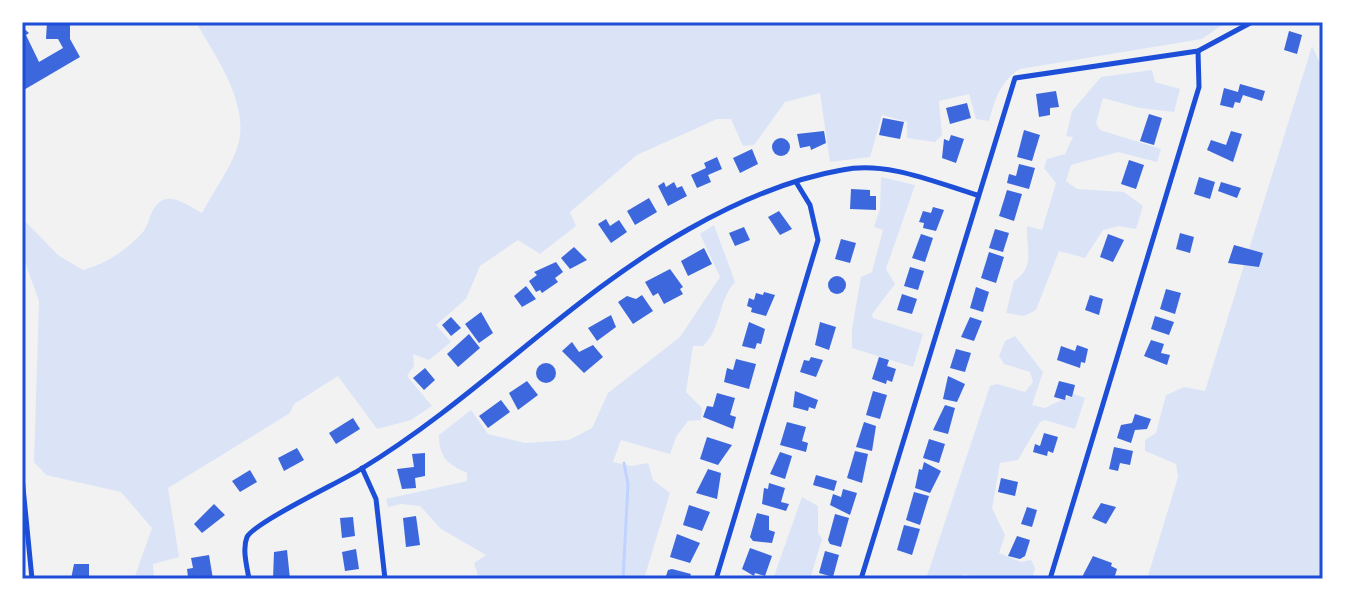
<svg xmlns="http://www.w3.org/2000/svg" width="1345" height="601" font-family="'PT Sans Narrow',sans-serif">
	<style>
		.green { fill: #dbe4f7 }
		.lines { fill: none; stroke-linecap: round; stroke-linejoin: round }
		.stream { stroke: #bfd3fe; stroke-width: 3 }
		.building { fill: #3d67dc }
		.minor { stroke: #1d4ed8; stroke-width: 5 }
		.neatline { fill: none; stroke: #1d4ed8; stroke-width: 3 }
	</style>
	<rect width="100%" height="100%" fill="#f2f2f2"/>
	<g class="green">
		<path d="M 196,22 L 1226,22 L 1202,39 L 1020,69 C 1000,81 995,100 989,121 L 976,119 L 969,94 L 939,101 L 942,135 L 935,142 L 907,138 L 907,122 L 882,115 L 870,157 L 830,162 L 820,93 L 785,102 L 754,145 L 743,146 L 731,119 L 717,119 L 637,155 L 570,212 L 576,226 L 540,254 L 518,240 L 480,266 L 466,299 L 436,325 L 451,342 L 429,360 L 413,354 L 414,366 L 407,376 L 432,406 L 411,420 L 377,429 L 338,376 L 294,404 L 290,413 L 168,488 L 179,557 L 153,564 L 154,579 L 134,579 L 152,528 L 121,492 L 46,475 L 34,462 L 39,301 L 22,254 L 22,218 L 58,255 L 83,270 C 105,264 126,251 142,233 C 148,227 149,217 153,210 C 166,187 187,205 202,213 C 213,192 231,168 238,145 C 250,104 215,56 196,22 Z"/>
		<polygon points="1312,46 1323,69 1323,579 1147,579 1178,477 1176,464 1145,451 1145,440 1156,433 1166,395 1184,387 1205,391"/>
		<path d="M 1152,70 L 1155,82 L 1180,89 L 1174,112 L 1140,108 L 1103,98 L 1096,123 L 1100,130 L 1161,149 L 1157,162 L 1118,152 L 1071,165 L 1066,181 L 1077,189 L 1124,192 L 1143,206 L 1136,229 L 1119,226 L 1103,230 L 1085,258 L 1059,251 L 1036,310 L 1024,316 L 1006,313 L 1014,281 C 1036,267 1026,249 1027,226 L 1042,230 L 1056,183 L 1044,168 L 1047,159 L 1065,154 L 1073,137 L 1066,136 L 1072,111 L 1101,77 Z"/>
		<polygon points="881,177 915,185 886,269 895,284 872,314 873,318 923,334 913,367 852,348 852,329 861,277 872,272 883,230 874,227 880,209"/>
		<path d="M 714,225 L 735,282 C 718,300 722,328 703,346 L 693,346 L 686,392 L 702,408 L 701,420 L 688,421 L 676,437 L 670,454 L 621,440 L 613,462 L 631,466 L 648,463 L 653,480 L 670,493 L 644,579 L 479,579 L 474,563 L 486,555 L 441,529 L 420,506 L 401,504 L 388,507 L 386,499 L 467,481 L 467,473 C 447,464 439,457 439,435 L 471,410 L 488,434 L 525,443 L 569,440 L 592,428 L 608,393 L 680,337 L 720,277 L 700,234 Z"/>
		<polygon points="1015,336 1043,372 1032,405 1045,408 1074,394 1085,398 1075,429 1045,420 1040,422 1018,460 1000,463 992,508 1005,535 999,553 1021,562 1031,560 1035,568 1032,579 979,579 964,574 958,579 926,579 990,386 997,384 1025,392 1033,382 1030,372 1004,364 999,356 1005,341"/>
		<polygon points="802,497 818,506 818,533 822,539 810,579 773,579"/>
	</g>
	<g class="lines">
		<polyline class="stream" points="623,579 628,484 624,463"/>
	</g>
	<g class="building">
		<polygon points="47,22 70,22 70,39 80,57 22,91 22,27 29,33 26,35 39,62 63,48 58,39 46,39"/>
		<polygon points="1289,31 1302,35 1297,54 1284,50"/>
		<polygon points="1240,84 1265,91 1262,101 1243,95 1240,103 1235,102 1233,108 1220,105 1224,88 1238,92"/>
		<polygon points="1056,91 1059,107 1050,108 1050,115 1039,117 1036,94"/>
		<polygon points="967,103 971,118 950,124 946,108"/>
		<polygon points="1149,114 1162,118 1154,145 1140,141"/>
		<polygon points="883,118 904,122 900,139 879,135"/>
		<polygon points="1024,130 1040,135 1032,161 1017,157"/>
		<polygon points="824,131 826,143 811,150 810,146 800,148 797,134"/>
		<polygon points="1231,131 1242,134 1233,162 1207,150 1211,140 1226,145"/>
		<polygon points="951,135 964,139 956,163 942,158 944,139 949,141"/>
		<circle cx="781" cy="147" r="9"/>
		<polygon points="752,149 758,164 740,173 733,158"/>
		<polygon points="717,157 722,169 708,175 711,182 697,188 691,175 706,168 704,163"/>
		<polygon points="1129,160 1144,165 1136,189 1121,184"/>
		<polygon points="1019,164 1035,168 1029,189 1007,183 1009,174 1016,176"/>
		<polygon points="1199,177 1215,182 1210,199 1194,194"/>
		<polygon points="664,182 666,187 674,182 677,188 682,186 687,196 668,206 658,186"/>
		<polygon points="1221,182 1241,188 1237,198 1218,191"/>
		<polygon points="851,189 870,190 870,196 876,196 876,210 850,209"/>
		<polygon points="1007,190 1022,194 1014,221 999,216"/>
		<polygon points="649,198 657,212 635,225 627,211"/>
		<polygon points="933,207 944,210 936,231 923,228 924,223 919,222 923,211 931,213"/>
		<polygon points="779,211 792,229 780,235 768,217"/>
		<polygon points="606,219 610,226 619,220 627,232 611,243 598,224"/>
		<polygon points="744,227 750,240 735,246 729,233"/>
		<polygon points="995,229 1009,233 1003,252 989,248"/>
		<polygon points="1180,233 1194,237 1190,253 1176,249"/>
		<polygon points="921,234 933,238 925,262 912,258"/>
		<polygon points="1108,234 1124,240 1113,262 1100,257"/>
		<polygon points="841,239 856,243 850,263 835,259"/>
		<polygon points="1234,245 1263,253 1259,267 1228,263"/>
		<polygon points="574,247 587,260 570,269 561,258"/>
		<polygon points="704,248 712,264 688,276 681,261"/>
		<polygon points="989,252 1004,257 996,283 981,278"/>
		<polygon points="556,262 563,272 555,278 558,282 542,293 540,290 536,292 529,281 537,275 534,272"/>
		<polygon points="910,267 924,271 918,290 904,286"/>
		<polygon points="670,269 683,287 680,289 683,294 664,304 658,293 653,296 645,282"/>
		<circle cx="837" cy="285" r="9"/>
		<polygon points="526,286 536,299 522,307 514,296"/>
		<polygon points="976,287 989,292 983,312 970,308"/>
		<polygon points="1166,289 1181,293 1175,314 1160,309"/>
		<polygon points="764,292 775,295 766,316 751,312 752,308 747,306 749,298 754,300 756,293 763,295"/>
		<polygon points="902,294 917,299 912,314 897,310"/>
		<polygon points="642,295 653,311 633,324 618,302 627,296 636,299"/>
		<polygon points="1090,295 1103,299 1099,315 1085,310"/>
		<polygon points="481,312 493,333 479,343 465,324"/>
		<polygon points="611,315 616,327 597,341 588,328"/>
		<polygon points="1155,316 1174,322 1169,335 1151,329"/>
		<polygon points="451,317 461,328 451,336 442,325"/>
		<polygon points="970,317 982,321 974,341 961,337"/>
		<polygon points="749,322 765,329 761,344 757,343 755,349 742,346"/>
		<polygon points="820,322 836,327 829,350 815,345"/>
		<polygon points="469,334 480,348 458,367 447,354"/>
		<polygon points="1151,340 1164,344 1161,353 1170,355 1167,365 1144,356"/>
		<polygon points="572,342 579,352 593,345 603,357 584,373 562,351"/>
		<polygon points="1077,345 1088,349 1085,363 1081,362 1080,368 1057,360 1061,346 1075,351"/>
		<polygon points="956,349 971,353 965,372 950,368"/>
		<polygon points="811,357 823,360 816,377 800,372 804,360 809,361"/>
		<polygon points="879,357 889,360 887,366 896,369 892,382 887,380 886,384 872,379"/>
		<polygon points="736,359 756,364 749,389 724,382 727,368 733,370"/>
		<circle cx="546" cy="373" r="10"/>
		<polygon points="425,368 435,380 424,390 413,378"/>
		<polygon points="948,376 965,384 957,402 943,399"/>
		<polygon points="527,381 538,395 518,410 509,393"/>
		<polygon points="1059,381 1075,385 1072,397 1066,395 1065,400 1054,397"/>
		<polygon points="795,391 818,400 815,409 809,407 808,411 793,407"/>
		<polygon points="873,391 887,395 880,419 866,415"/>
		<polygon points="717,393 735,398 730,415 736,417 733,429 703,417 707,406 713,407"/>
		<polygon points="501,400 510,412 488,428 479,416"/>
		<polygon points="945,405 955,408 948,434 933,430"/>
		<polygon points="1135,414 1151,419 1147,429 1135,430 1131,443 1117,438 1121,425 1132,423"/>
		<polygon points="353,418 360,429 336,444 329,433"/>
		<polygon points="787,422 806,427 802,441 808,443 806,452 780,445"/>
		<polygon points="864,422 876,426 872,451 856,447"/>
		<polygon points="1044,433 1058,437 1053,453 1048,451 1047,456 1033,452 1035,444 1040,446"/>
		<polygon points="707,437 732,445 718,465 700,459"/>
		<polygon points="929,439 945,444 939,463 923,458"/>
		<polygon points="1114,447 1133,451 1130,465 1120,463 1118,471 1109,469"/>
		<polygon points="297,448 304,460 284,471 278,458"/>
		<polygon points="855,451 868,454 862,483 847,478"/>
		<polygon points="780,452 792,456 785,479 770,474"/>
		<polygon points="425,453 425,476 415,478 416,488 402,489 397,469 414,467 412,454"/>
		<polygon points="924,462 941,471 930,493 915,488 919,469 922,470"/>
		<polygon points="708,469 721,473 717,499 696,493"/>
		<polygon points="250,470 257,482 240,492 232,481"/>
		<polygon points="816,475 837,481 834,491 813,485"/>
		<polygon points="1001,478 1018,482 1015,496 998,492"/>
		<polygon points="769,483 785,488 781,502 789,504 786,511 762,504 764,488 768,489"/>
		<polygon points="843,489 857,493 850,515 830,505 833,494 841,497"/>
		<polygon points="914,492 929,496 920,525 906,520"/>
		<polygon points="1101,503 1116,507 1106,524 1092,518"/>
		<polygon points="214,504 225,515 202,533 194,524"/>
		<polygon points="689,505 710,512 702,531 683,525"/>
		<polygon points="1027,507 1037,510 1032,527 1021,524"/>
		<polygon points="757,513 769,516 769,530 775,532 772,543 753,541 750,537"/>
		<polygon points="835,514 849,518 841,547 830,544 828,540"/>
		<polygon points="416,516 420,545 406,547 403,518"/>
		<polygon points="353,517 355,536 342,538 340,518"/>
		<polygon points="904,525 920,529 912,555 897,550"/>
		<polygon points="677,534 700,543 690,563 670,557"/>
		<polygon points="1017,536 1030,540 1025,556 1020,559 1008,556"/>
		<polygon points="750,548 772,556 765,576 755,573 754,576 742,569"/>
		<polygon points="356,549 359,569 345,571 342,552"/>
		<polygon points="287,550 290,579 273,579 274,552"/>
		<polygon points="825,551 839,555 833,577 819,573"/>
		<polygon points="209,555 213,579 188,577 187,569 193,568 191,558"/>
		<polygon points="1093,556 1112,563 1111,566 1117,569 1114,579 1081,579"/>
		<polygon points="74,564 89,564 89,579 71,579"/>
		<polygon points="672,569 691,574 689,579 665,579 668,570"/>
	</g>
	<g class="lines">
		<g class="minor">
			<polyline points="362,468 376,499 385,579"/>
			<polyline points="22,477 32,579"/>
			<path d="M 249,579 C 247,567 242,549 247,537 C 255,522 342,481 361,469 C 478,398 571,295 689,229 C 735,203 790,179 842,170 C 887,161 934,182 977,195"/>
			<polyline points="716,579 818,240 810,205 796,182"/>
			<polyline points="861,579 1015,78 1198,51 1252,22"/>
			<polyline points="1050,579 1199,87 1198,51"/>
		</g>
	</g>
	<rect width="1345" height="601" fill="none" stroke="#ffffff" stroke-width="48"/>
	<rect x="24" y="24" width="1297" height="553" class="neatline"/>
</svg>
